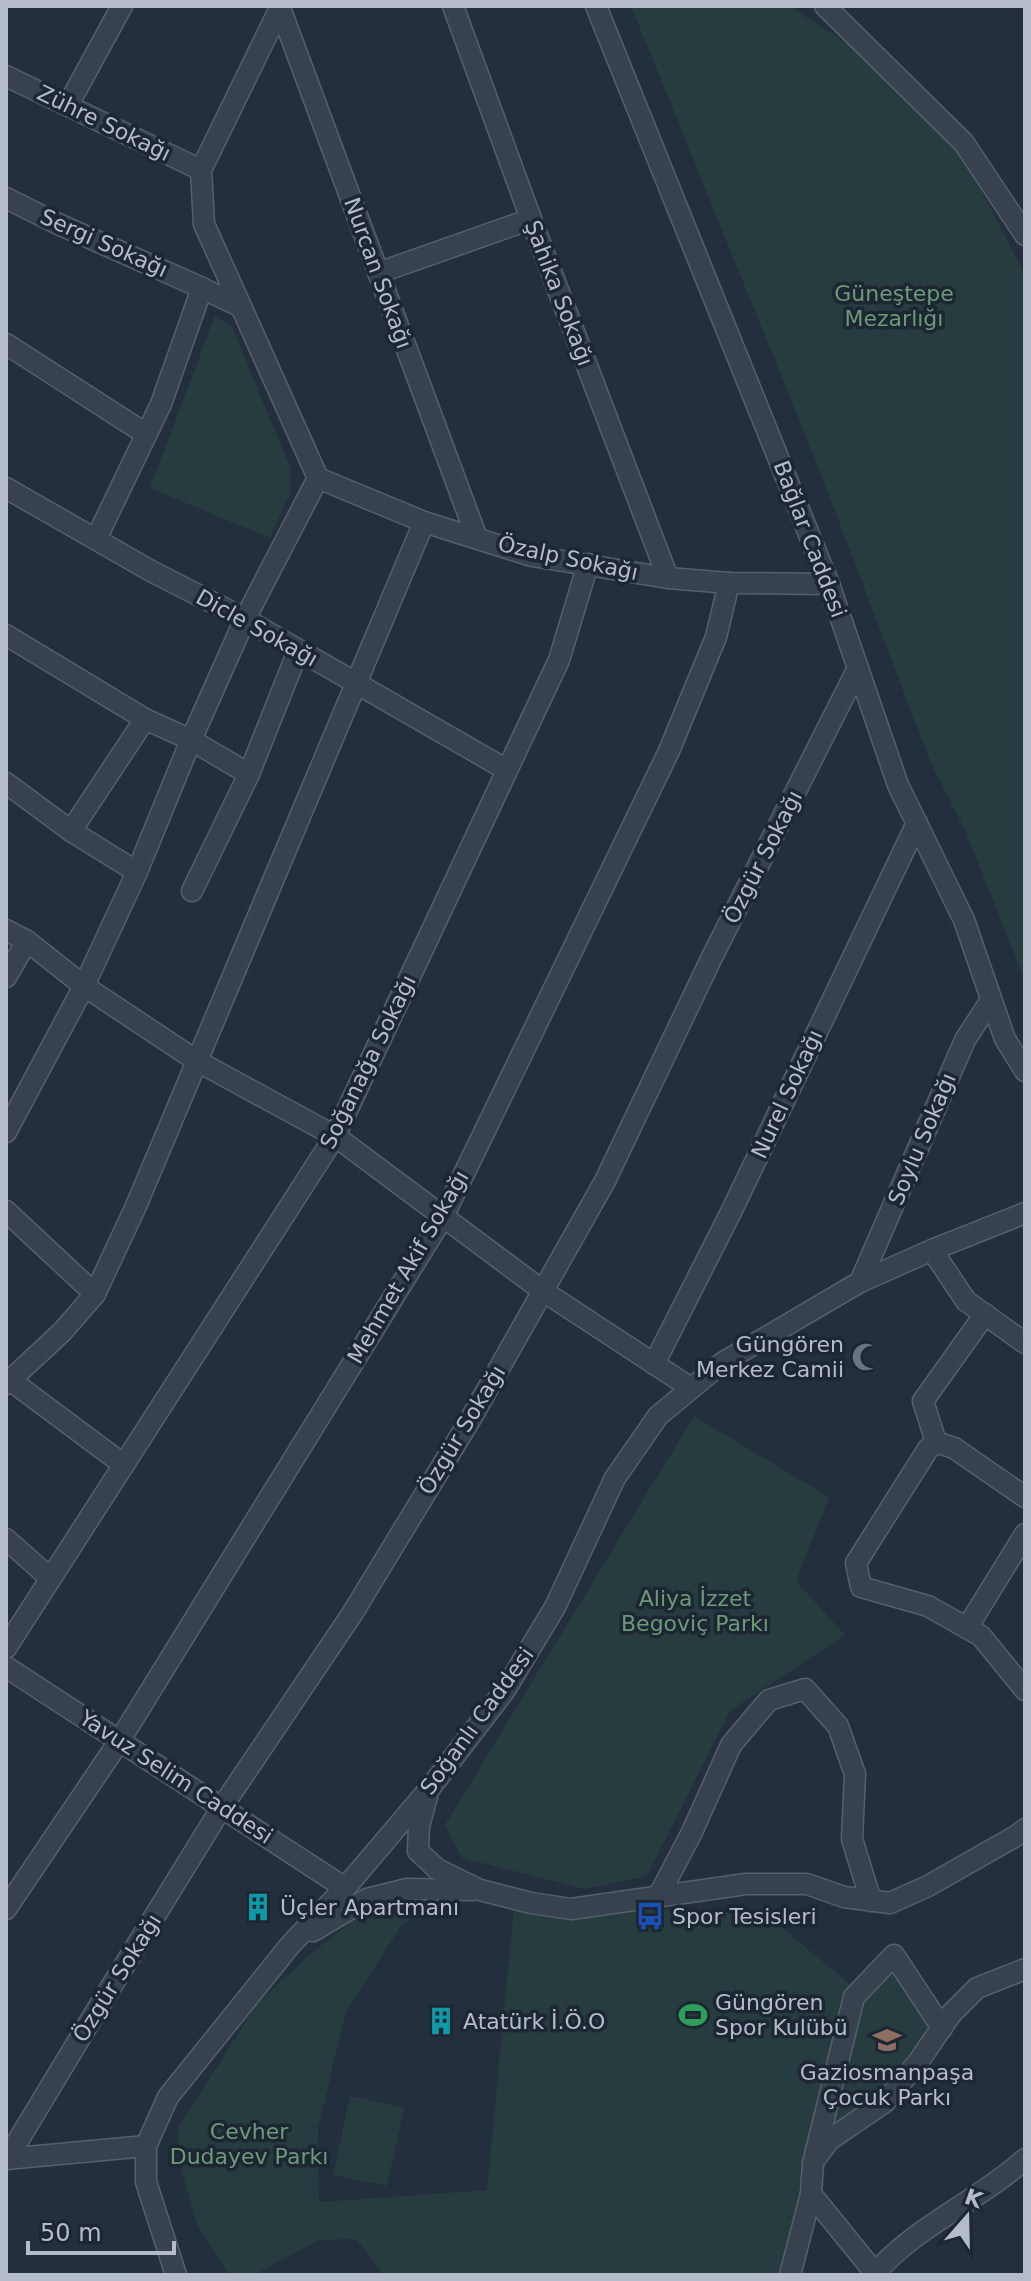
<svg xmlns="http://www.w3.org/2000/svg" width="1031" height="2281" font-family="'DejaVu Sans',sans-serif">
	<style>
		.green { fill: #263c3f }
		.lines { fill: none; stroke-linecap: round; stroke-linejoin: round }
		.minor-casing { stroke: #565f6c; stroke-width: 23 }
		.minor { stroke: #38414e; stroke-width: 20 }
		.labels { text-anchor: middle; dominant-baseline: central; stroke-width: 7; stroke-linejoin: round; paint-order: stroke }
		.street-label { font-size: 22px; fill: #b4bcc9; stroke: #1d2633 }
		.park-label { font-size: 22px; fill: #6b9a76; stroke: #1d2633 }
		.poi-label { font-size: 22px; fill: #b4bcc9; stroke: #1d2633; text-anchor: start }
	</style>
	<rect width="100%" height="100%" fill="#242f3e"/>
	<g class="green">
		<polygon points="631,6 789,6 870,58 950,129 1025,275 1025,981 967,834 930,761 819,469"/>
		<polygon points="215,316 232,327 290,467 290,493 270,538 150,488"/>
		<polygon points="694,1416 829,1497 796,1581 845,1635 730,1711 647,1876 585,1889 462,1858 445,1825"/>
		<polygon points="408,1894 439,1895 401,1926 346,2012 318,2128 319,2202 487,2190 514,1907 763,1912 856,1989 895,1953 954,2023 898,2101 827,2160 801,2275 384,2275 356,2239 319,2240 254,2275 229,2275 197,2224 182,2172 177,2129 257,2004 309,1955 351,1922 381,1904"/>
		<polygon points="350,2096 404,2108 387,2186 333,2175"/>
	</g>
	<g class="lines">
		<defs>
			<g id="minor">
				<polyline points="281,6 201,170 204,224 318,478"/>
				<polyline points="453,6 531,219 668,578"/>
				<polyline points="596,6 829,584 898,785 964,920 1005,1039 1025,1071"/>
				<polyline points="825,6 964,143 1025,235"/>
				<polyline points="280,8 477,538"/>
				<polyline points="6,76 201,170"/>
				<polyline points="68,105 122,6"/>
				<polyline points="6,198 56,223 202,288"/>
				<polyline points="378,273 531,219"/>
				<polyline points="6,344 146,434"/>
				<polyline points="318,478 424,522 532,556 668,578 729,583 829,584"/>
				<polyline points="6,488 151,571 245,619 507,770"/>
				<polyline points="96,539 161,404 202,288 239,306"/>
				<polyline points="6,635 145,719 191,740 249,774"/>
				<polyline points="6,783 71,831 137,872"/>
				<polyline points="71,831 145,719"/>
				<polyline points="192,891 249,774 298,651"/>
				<polyline points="6,930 27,941 84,986 197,1061 335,1136 543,1291 691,1388"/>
				<polyline points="6,977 27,941"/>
				<polyline points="6,1132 84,986 137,872 191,740 245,619 318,478"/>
				<polyline points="6,1211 95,1294"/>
				<polyline points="932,1250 966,1301 1025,1343"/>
				<polyline points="860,1282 965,1040 991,1000"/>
				<polyline points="654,1364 732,1210 917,823"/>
				<polyline points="10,1380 124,1465"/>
				<polyline points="6,1384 62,1332 95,1294 136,1206 424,522"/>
				<polyline points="936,1442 923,1401 985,1314"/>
				<polyline points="1025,1497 954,1448 936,1442 928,1449 856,1563 861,1587 928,1606 981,1636 1025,1690"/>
				<polyline points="6,1539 50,1578"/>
				<polyline points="967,1628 1025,1534"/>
				<polyline points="6,1648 335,1136 559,660 588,564"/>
				<polyline points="6,1667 345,1888"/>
				<polyline points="427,1797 419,1826 418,1851 437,1869 480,1890 531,1903 571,1909 746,1884 807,1884 844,1897 890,1903 928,1886 1016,1836 1025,1829"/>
				<polyline points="658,1897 692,1832 731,1745 769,1700 805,1689 838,1726 855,1774 852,1839 871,1901"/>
				<polyline points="6,1909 120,1740 443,1217 669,751 716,637 729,583"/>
				<polyline points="313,1931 367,1899 407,1889 472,1890"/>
				<polyline points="146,2146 146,2182 176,2275"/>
				<polyline points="815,2155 854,1997 894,1955 942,2028"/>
				<polyline points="6,2159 146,2146 168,2097 291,1944 345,1888 430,1788 505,1690 555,1607 615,1478 658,1416 722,1363 860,1282 932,1250 1025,1213"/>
				<polyline points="7,2159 95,2013 222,1807 352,1614 470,1420 605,1181 712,957 858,668"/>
				<polyline points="811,2194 875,2273"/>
				<polyline points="790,2275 811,2194 813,2162 829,2140 885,2102 919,2061 951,2014 977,1988 1025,1969"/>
				<path d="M 874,2275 C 911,2229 980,2200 1025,2159"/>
			</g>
		</defs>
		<use href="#minor" class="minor-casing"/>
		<use href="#minor" class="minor"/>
	</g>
	<defs>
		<symbol id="mosque-bare" viewBox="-9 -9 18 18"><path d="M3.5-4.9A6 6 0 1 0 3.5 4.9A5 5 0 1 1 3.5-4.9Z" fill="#6b7280" stroke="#1d2633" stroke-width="2.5" paint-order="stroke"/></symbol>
		<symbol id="building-bare" viewBox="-9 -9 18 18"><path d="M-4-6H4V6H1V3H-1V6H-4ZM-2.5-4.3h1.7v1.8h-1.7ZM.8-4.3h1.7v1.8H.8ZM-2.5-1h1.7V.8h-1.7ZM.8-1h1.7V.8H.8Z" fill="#0f9aa8" stroke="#1d2633" stroke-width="2.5" paint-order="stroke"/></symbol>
		<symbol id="bus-bare" viewBox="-9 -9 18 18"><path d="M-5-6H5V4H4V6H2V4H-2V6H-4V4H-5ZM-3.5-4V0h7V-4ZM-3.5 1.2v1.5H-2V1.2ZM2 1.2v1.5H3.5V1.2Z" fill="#1a4fb4" stroke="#1d2633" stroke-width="2.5" paint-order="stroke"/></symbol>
		<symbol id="stadium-bare" viewBox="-9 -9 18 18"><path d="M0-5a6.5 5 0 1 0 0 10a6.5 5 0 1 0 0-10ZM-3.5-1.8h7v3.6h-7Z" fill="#2e9e5b" stroke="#1d2633" stroke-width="2.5" paint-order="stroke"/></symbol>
		<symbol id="school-bare" viewBox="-9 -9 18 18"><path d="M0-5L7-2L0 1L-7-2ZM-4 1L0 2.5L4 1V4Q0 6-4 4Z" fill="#8d6e63" stroke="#1d2633" stroke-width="2.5" paint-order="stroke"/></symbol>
	</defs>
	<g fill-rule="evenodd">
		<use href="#mosque-bare" x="846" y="1337" width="40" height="40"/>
		<use href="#building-bare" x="238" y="1887" width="40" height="40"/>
		<use href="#bus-bare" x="630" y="1896" width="40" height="40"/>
		<use href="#stadium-bare" x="673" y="1995" width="40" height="40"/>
		<use href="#building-bare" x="421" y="2001" width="40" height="40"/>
		<use href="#school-bare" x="867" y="2020" width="40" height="40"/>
	</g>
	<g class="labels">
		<g class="street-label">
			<text transform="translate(104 123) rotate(26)">Zühre Sokağı</text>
			<text transform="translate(104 243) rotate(24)">Sergi Sokağı</text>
			<text transform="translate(378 273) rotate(70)">Nurcan Sokağı</text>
			<text transform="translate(559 293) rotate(69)">Şahika Sokağı</text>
			<text transform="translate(810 539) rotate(69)">Bağlar Caddesi</text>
			<text transform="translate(568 558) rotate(12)">Özalp Sokağı</text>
			<text transform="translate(257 628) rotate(29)">Dicle Sokağı</text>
			<text transform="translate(763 857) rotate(-63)">Özgür Sokağı</text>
			<text transform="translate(368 1062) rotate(-64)">Soğanağa Sokağı</text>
			<text transform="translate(787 1094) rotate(-65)">Nurel Sokağı</text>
			<text transform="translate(922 1139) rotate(-67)">Soylu Sokağı</text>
			<text transform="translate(408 1267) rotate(-60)">Mehmet Akif Sokağı</text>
			<text transform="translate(462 1430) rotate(-59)">Özgür Sokağı</text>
			<text transform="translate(477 1721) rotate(-54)">Soğanlı Caddesi</text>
			<text transform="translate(176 1777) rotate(33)">Yavuz Selim Caddesi</text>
			<text transform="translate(117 1978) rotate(-58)">Özgür Sokağı</text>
		</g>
		<g class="park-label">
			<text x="894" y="293">Güneştepe<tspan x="894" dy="25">Mezarlığı</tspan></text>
			<text x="695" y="1598">Aliya İzzet<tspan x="695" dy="25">Begoviç Parkı</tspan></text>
			<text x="249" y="2131">Cevher<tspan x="249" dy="25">Dudayev Parkı</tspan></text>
		</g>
		<g class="poi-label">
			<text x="844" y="1344" text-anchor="end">Güngören<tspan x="844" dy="25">Merkez Camii</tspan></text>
			<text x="280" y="1907">Üçler Apartmanı</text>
			<text x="672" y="1916">Spor Tesisleri</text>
			<text x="715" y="2002">Güngören<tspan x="715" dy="25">Spor Kulübü</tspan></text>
			<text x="463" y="2021">Atatürk İ.Ö.O</text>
			<text x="887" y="2072" text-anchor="middle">Gaziosmanpaşa<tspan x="887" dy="25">Çocuk Parkı</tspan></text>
		</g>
	</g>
	<rect width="1031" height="2281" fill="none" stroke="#b4bcc9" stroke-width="16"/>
	<g transform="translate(967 2217) rotate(20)" stroke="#1d2633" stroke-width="6" paint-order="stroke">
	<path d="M0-6L14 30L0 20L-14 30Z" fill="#b4bcc9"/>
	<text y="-12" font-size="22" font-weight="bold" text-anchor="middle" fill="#b4bcc9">K</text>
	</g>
	<path d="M28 2241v12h146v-12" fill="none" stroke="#b4bcc9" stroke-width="4"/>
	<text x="40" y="2241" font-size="24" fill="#b4bcc9" stroke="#1d2633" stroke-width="6" paint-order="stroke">50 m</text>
</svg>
